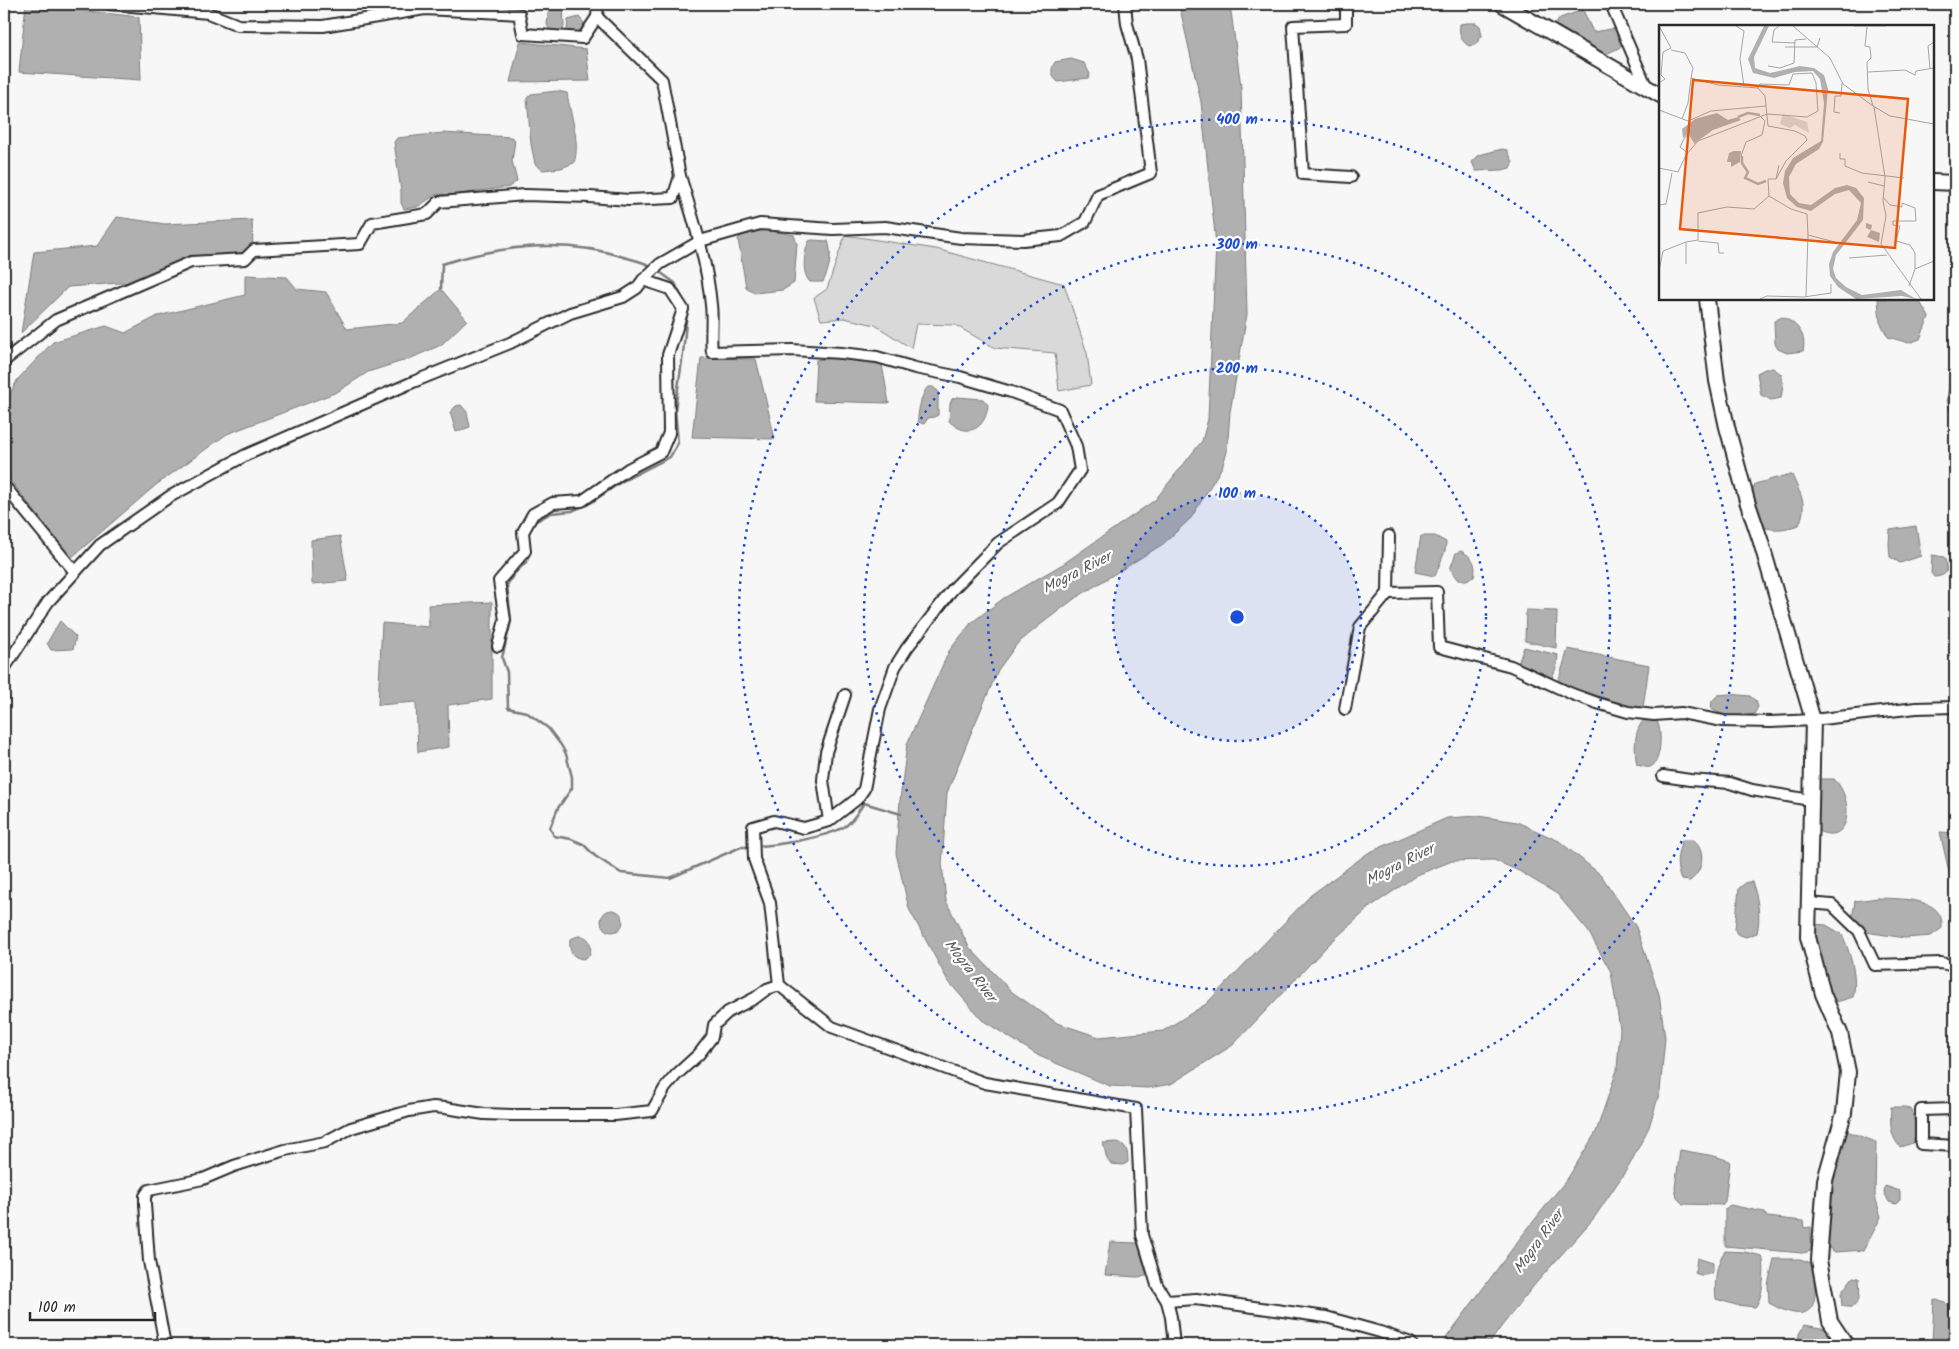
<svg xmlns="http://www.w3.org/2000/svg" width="1959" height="1349" font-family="Kalam,sans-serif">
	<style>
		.green { fill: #d9d9d9; stroke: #828282 }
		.water { fill: #b0b0b0; stroke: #7b7b7b }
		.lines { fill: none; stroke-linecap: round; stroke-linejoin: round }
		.stream { stroke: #7b7b7b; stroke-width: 2.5 }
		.street-casing { stroke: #2b2b2b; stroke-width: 14 }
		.secondary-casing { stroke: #2b2b2b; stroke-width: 18 }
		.street { stroke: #fff; stroke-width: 10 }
		.secondary { stroke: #fff; stroke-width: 14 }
		.ring { fill: none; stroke: #1d4ed8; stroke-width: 2.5; stroke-dasharray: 2.5 5 }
		.labels { text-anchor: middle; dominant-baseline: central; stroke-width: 4.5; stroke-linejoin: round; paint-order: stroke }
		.water-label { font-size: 15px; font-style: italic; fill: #5a5a5a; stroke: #fff }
		.inset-river { fill: none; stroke: #b0b0b0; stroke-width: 2.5 }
		.inset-road { fill: none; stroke: #a5a5a5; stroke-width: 1 }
		.view { fill: #e8590c; fill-opacity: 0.15; stroke: #e8590c; stroke-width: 2.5 }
		.inset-edge { fill: none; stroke: #2b2b2b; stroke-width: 2.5 }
		.centre { fill: #1d4ed8; stroke: #fff; stroke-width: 2.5 }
		.ring-label { font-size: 15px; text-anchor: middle; font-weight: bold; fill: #1d4ed8; stroke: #fff; stroke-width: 4.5; stroke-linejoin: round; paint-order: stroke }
	</style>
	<rect width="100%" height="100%" fill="#f7f7f7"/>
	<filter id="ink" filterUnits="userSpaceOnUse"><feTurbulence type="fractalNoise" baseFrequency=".02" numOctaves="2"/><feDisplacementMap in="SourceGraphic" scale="10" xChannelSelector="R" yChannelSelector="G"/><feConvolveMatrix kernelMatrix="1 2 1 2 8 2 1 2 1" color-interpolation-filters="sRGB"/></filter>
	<g filter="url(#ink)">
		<polygon class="green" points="845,235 936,249 1064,284 1087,353 1091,385 1059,391 1055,353 995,348 955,325 916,324 911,348 875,325 844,318 821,320 814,298 827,289"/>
		<g class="water">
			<polygon points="26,4 139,17 141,80 19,72"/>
			<polygon points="549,4 563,4 564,26 562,33 551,31 547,25"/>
			<polygon points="1179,4 1230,4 1241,87 1247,314 1230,412 1227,452 1222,467 1191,518 1163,544 1074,599 1040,625 1017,644 998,670 971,733 947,793 942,864 946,901 969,947 1012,992 1057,1023 1099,1037 1163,1031 1206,1004 1311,895 1368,853 1447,818 1478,816 1517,822 1559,841 1601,875 1636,927 1659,994 1665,1038 1660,1091 1649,1127 1629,1166 1594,1218 1536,1283 1501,1327 1488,1345 1441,1345 1521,1237 1568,1178 1596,1132 1617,1070 1620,1029 1611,972 1588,931 1557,894 1519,871 1494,860 1452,861 1417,875 1370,907 1328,945 1233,1045 1171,1084 1148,1088 1110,1086 1039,1056 982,1020 948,981 909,909 896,853 900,800 907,744 949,651 971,623 1004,598 1063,564 1155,500 1202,441 1208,419 1216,244 1201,102"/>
			<polygon points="1583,10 1593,32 1617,28 1623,46 1604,55 1559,29 1555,25 1560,18"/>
			<polygon points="579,17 584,23 583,30 581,33 569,33 567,30 568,20"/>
			<path d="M 1467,23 L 1476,23 L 1480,26 L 1482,36 L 1475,45 L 1469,46 C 1460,40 1459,35 1460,24 Z"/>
			<polygon points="520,42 586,49 590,81 510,82"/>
			<path d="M 1071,59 L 1084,63 L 1090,74 L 1088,78 L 1058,82 C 1051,76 1050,70 1055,62 Z"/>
			<path d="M 557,91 L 567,93 C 570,115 581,141 574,163 L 561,168 L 543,170 L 535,164 L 531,144 L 527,98 L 531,94 Z"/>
			<polygon points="443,133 511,137 515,140 512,161 517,181 509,187 452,195 437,194 417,207 404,209 401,203 401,191 394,142 397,138"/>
			<polygon points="1502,149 1507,150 1513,162 1510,168 1502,170 1476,171 1472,162 1479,155"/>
			<polygon points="117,217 165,224 252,220 253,247 242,253 177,263 133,282 68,287 21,333 34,252 97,246"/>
			<polygon points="766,230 794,235 797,244 794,283 783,290 754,293 746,287 738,239 743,234"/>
			<path d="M 812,240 L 828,241 C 833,254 829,270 823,282 L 810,282 C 801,273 804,252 809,241 Z"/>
			<polygon points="245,275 287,277 297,289 326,292 347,329 402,323 441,289 467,320 441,345 409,359 368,372 337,392 227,434 156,485 71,558 7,476 4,479 4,404 18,379 53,342 106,326 125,333 158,316 245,295"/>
			<polygon points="1878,299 1914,299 1920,302 1929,317 1920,339 1909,343 1888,337 1880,322"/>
			<path d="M 1782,317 C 1797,323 1807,335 1803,351 L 1787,353 L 1778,349 L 1775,343 L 1774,321 Z"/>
			<polygon points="860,355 882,365 889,403 814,401 816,360"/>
			<polygon points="701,358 756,359 775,439 692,437"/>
			<polygon points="1773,368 1781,374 1783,385 1781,398 1771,400 1761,395 1757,373 1765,369"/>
			<polygon points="1955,377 1955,413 1950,411 1947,400 1950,378"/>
			<path d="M 928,387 L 933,387 L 938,391 L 938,415 L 934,417 L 928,418 L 924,424 L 918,422 C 917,415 922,391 928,387 Z"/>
			<path d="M 957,397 L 983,399 L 988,405 C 986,429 967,439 949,421 L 950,404 L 952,399 Z"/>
			<polygon points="461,405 467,412 470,427 456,432 450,412 456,406"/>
			<path d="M 1787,475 L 1792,475 C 1801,496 1808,503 1799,525 C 1786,529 1776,531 1763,527 C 1758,513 1749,499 1755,484 Z"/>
			<polygon points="1916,526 1921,556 1900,563 1890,557 1889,544 1890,530"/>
			<polygon points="340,536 348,581 312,584 311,540"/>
			<polygon points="1421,536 1435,536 1446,542 1445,551 1435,576 1415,572"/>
			<path d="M 1461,551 C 1473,557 1477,564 1474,577 L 1466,580 L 1459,580 L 1450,569 L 1456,553 Z"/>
			<path d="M 1932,555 L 1944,557 C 1949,569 1949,576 1934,577 L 1931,573 Z"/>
			<polygon points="492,602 492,699 448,705 449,747 418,752 416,702 378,705 382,623 429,627 428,605"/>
			<polygon points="1526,610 1557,611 1556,648 1525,641"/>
			<polygon points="60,621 76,637 73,649 51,650 47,643"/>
			<polygon points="1524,647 1558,655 1557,665 1551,681 1518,664"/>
			<path d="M 1568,649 L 1649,665 L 1643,708 C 1610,705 1587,698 1558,682 Z"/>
			<path d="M 1729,694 L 1750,696 L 1756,701 L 1758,707 L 1754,714 C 1739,719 1726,717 1711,709 L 1712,701 L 1718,695 Z"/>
			<path d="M 1649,717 C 1650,717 1655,719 1656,720 C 1663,728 1661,761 1652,766 C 1648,769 1642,766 1637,765 C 1634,750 1633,724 1649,717 Z"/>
			<path d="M 1819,779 L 1834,779 C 1854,797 1853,849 1816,830 Z"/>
			<polygon points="1940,832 1955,833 1955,899"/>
			<path d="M 1682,840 L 1693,840 C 1707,851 1703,871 1690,881 L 1681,880 C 1675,866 1677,854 1682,840 Z"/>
			<path d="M 1747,882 L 1752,882 C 1758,898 1761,916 1757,933 L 1746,937 L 1737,934 L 1735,930 L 1739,888 Z"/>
			<path d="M 1878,898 C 1901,899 1945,897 1942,928 L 1931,936 L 1905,938 L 1859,931 L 1852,920 L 1855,901 Z"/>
			<circle cx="612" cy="921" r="11"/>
			<path d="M 1813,924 L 1826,925 L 1842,934 C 1850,953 1858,976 1853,997 L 1833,1003 L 1823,980 Z"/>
			<path d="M 578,936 C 590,935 592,945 590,955 L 583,959 C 571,957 569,951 570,939 Z"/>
			<path d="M 1891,1107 L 1905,1107 L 1911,1110 L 1916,1127 L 1913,1143 L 1900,1147 C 1890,1136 1890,1123 1891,1107 Z"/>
			<polygon points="1847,1131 1876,1142 1875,1196 1881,1217 1864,1250 1835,1252 1826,1246 1832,1189"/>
			<path d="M 1117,1142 C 1127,1144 1128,1153 1128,1162 L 1123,1165 L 1111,1164 L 1107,1159 L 1103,1143 Z"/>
			<polygon points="1680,1150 1714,1156 1730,1161 1725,1201 1722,1205 1683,1204 1677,1198 1675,1188"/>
			<polygon points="1885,1186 1900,1191 1900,1200 1896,1204 1889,1202 1884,1192"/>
			<polygon points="1730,1205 1764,1212 1767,1217 1803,1221 1804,1228 1811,1227 1811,1251 1802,1253 1725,1246 1725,1209"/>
			<polygon points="1110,1242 1138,1243 1147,1276 1137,1277 1105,1275"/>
			<path d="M 1725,1251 L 1745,1252 L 1762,1256 C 1766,1267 1763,1299 1755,1307 L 1736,1305 L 1716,1299 C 1714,1285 1716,1262 1725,1251 Z"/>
			<path d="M 1697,1258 L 1713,1263 L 1713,1272 C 1706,1276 1701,1276 1695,1273 Z"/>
			<path d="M 1774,1259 L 1800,1259 L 1811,1263 C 1821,1303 1815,1329 1769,1303 L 1768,1285 Z"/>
			<path d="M 1853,1277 L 1859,1278 C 1860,1294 1862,1312 1842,1306 L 1841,1293 Z"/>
			<polygon points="1934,1299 1953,1306 1950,1345 1932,1345"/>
			<polygon points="1804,1325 1827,1329 1835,1341 1836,1345 1802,1345 1798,1341 1799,1334"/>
		</g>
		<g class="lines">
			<g class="stream">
				<polyline points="657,270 675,283 682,298"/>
				<path d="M 441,289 L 442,264 C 503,245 566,238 627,258 C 635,260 645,262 652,267"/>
				<polyline points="528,535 533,523 551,513 572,511 592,502 621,482 670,457 678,443 675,409 683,354 687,311"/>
				<polyline points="529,553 527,561 514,574 507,585 511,621 502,658 507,672 508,708 526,712 548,728 561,745 566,754 572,777 572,788 558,808 550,828 554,836 571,839 583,844 595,856 621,873 670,878 741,847 750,847"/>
				<path d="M 755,846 C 776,846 827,837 844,827 C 852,823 859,810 864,803 L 901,814"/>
			</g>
			<defs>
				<g id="street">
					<polyline points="110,4 208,13 238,25 323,26 425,9 519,14 523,34 583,38 597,17 662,80 680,176"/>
					<polyline points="1346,4 1346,24 1293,26 1303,174 1351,177"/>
					<polyline points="1611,4 1647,88"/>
					<polyline points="597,17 598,4"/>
					<path d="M 4,361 L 56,320 L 191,262 L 245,259 L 254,250 L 360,244 L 372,223 L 427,214 L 439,202 L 525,195 L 590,197 L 629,200 L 673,198 L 680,176 C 693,218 707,260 711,305 C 713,320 710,336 712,352 L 792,350 L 841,353 L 877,357 L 915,368 L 960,377 L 1011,392 L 1060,410 L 1076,446 L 1080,470 L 1058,503 L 998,543 L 952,590 L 907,648 L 895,667 L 880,709 L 864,789 L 857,799 L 829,821"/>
					<polyline points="4,492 7,489 75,572"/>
					<polyline points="1389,536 1388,593 1437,592 1439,647 1511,666 1572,694 1597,703 1628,712 1654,715 1681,713 1723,721 1771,722 1813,720 1916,708 1955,707"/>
					<polyline points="498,646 505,620 499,581 525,551 523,532 533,514 553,503 582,501 628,469 661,452 669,433 668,355 683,309 670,289 643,280"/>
					<polyline points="4,669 48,602 100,545 169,497 246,455 413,382 510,343 570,313 623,297 637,288 643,280 660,264 700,241 760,224 833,229 885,227 961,238 1023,240 1061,236 1085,222 1098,195 1151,173 1137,59 1127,24 1125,4"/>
					<polyline points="1345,709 1360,627 1388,593"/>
					<polyline points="1663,776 1690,780 1730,783 1752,790 1810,800"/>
					<polyline points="1808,903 1832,905 1859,931 1875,965 1941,963 1955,966"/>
					<polyline points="779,985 770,903 754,859 753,827 774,821 804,828 829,821 823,780 826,752 845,695"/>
					<polyline points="1955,1109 1921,1110 1921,1144 1955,1146"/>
					<polyline points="165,1345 149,1261 145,1204 145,1196 149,1190 203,1179 234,1166 285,1150 325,1142 351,1128 409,1111 433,1107 445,1108 484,1114 512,1115 615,1115 652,1111 665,1088 676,1075 699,1054 712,1037 714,1025 728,1012 755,998 767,989 779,985 832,1027 985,1083 1136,1109 1142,1235 1157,1285 1167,1301"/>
					<polyline points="1174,1345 1171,1317 1167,1301 1196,1299 1326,1317 1380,1332 1411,1343"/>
				</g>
				<g id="secondary">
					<polyline points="1502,4 1660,95"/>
					<polyline points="1933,182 1955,183"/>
					<polyline points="1707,299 1717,381 1727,427 1747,501 1760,539 1813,720 1808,937 1823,994 1840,1033 1848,1072 1844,1113 1825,1180 1819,1260 1830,1321 1846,1345"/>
				</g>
			</defs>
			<use href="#street" class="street-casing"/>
			<use href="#secondary" class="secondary-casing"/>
			<use href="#street" class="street"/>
			<use href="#secondary" class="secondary"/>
		</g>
	</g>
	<circle cx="1237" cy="617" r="124" fill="#1d4ed8" fill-opacity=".12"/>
	<g class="ring">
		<circle cx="1237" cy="617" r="124"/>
		<circle cx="1237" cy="617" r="249"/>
		<circle cx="1237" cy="617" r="373"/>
		<circle cx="1237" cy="617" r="498"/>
	</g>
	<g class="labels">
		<g class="water-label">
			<text transform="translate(1077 573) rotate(-27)">Mogra River</text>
			<text transform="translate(1400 865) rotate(-27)">Mogra River</text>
			<text transform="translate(970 971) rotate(52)">Mogra River</text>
			<text transform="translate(1539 1242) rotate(-54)">Mogra River</text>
		</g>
	</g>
	<g transform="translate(1659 25)">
		<rect width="275" height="275" fill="#f7f7f7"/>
		<path d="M 124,89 L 148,97 L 150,108 L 136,100 L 131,103 L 121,99 Z" fill="#d9d9d9"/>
		<path d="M 105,1 L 110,1 L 95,32 L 96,43 L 111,48 L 141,41 L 155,43 L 165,50 L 169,64 L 164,117 L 160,124 L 137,139 L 130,152 L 131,169 L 140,178 L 152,180 L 176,163 L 188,160 L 197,163 L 205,173 L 204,195 L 177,230 L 174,244 L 177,253 L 187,262 L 203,270 L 242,265 L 257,274 L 243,271 L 197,274 L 179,262 L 171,251 L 170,239 L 174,227 L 198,195 L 202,178 L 190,165 L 176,169 L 152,186 L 138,182 L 128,173 L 124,158 L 126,146 L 134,133 L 162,116 L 165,78 L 161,54 L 154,46 L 136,47 L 115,53 L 94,48 L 89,34 ZM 58,88 L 69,95 L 79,92 L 82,95 L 54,105 L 36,118 L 30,108 L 24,113 L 23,104 L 36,94 ZM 75,126 L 82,126 L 81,137 L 72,142 L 72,137 L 68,137 L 70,128 ZM 207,198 L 213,200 L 212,205 L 221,208 L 220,217 L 208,212 L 212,205 L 207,203 Z" fill="#b0b0b0"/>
		<path class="inset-river" d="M 79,92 L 89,88 L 101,90M 83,131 L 83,138 L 89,147 L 86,153 L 99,159 L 107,156"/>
		<path class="inset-road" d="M 0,1 L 12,23 L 4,27 L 2,50 L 6,54 L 0,58M 77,1 L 85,6 L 81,34 L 85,61M 120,1 L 115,5 L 113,17 L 136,18M 134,1 L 171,33 L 184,59 L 214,81 L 231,91 L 275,99M 195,1 L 227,1M 208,2 L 206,21 L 211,22 L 212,33 L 208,37 L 209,64 L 214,81M 126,22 L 158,22 L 161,13M 12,25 L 26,28 L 34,43 L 32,53M 109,41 L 121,43 L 135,38 L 136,15 L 147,14M 271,44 L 269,21 L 275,17M 209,47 L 246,45 L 256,50 L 257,46 L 275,43M 215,82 L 226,152 L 224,176 L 227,191 L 222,219 L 262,274M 0,85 L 29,96 L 52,86 L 107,81 L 109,101 L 136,106 L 146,111 L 148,115 L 127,136 L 117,154M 181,88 L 175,87 L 176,71 L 182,71 L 183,58M 23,94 L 29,78 L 32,53 L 59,60 L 99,63 L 106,71 L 107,81M 29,128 L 21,122 L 26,112 L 30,109 L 36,119M 181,128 L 181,134 L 186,134 L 186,141 L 203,148 L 245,153M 82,131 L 87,117 L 103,110 L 106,96 L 102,92M 0,143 L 19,147 L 27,130 L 39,116 L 108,89 L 148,92 L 159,86 L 157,58 L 153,48 L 134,49 L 130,60 L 101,59 L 99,63M 209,157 L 225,161M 110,171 L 109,154 L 117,154 L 120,140M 224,172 L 231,180 L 243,182 L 243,178 L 256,183 L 257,196 L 234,196M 0,180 L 7,179 L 13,148M 234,196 L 234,200 L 241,201 L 237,216 L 251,220 L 256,228 L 256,244M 39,216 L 59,218 L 60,228 L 65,228M 190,233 L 228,230M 27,239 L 27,217 L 39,215 L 39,188 L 68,182 L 95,184 L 110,171 L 132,184 L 148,189 L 149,210M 0,246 L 4,226 L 27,217M 250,261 L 256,244 L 275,236M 147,271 L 149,210 L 176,217M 101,274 L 108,271 L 145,272 L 172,268 L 172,259"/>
		<path class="view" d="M 34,55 L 249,74 L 236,223 L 21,204 Z"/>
		<rect width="275" height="275" class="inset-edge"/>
	</g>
	<circle cx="1237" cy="617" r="8" class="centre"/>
	<g class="ring-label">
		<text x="1237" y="124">400 m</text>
		<text x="1237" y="249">300 m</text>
		<text x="1237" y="373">200 m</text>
		<text x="1237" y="498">100 m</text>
	</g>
	<rect width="1959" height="1349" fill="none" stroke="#fff" stroke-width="20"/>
	<rect x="10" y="10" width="1939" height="1329" fill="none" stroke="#2b2b2b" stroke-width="2" filter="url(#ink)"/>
	<path d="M30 1312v8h125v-8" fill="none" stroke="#2b2b2b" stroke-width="2.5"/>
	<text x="38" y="1312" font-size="15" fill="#2b2b2b" stroke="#ffffff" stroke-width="4" paint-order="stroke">100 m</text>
</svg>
